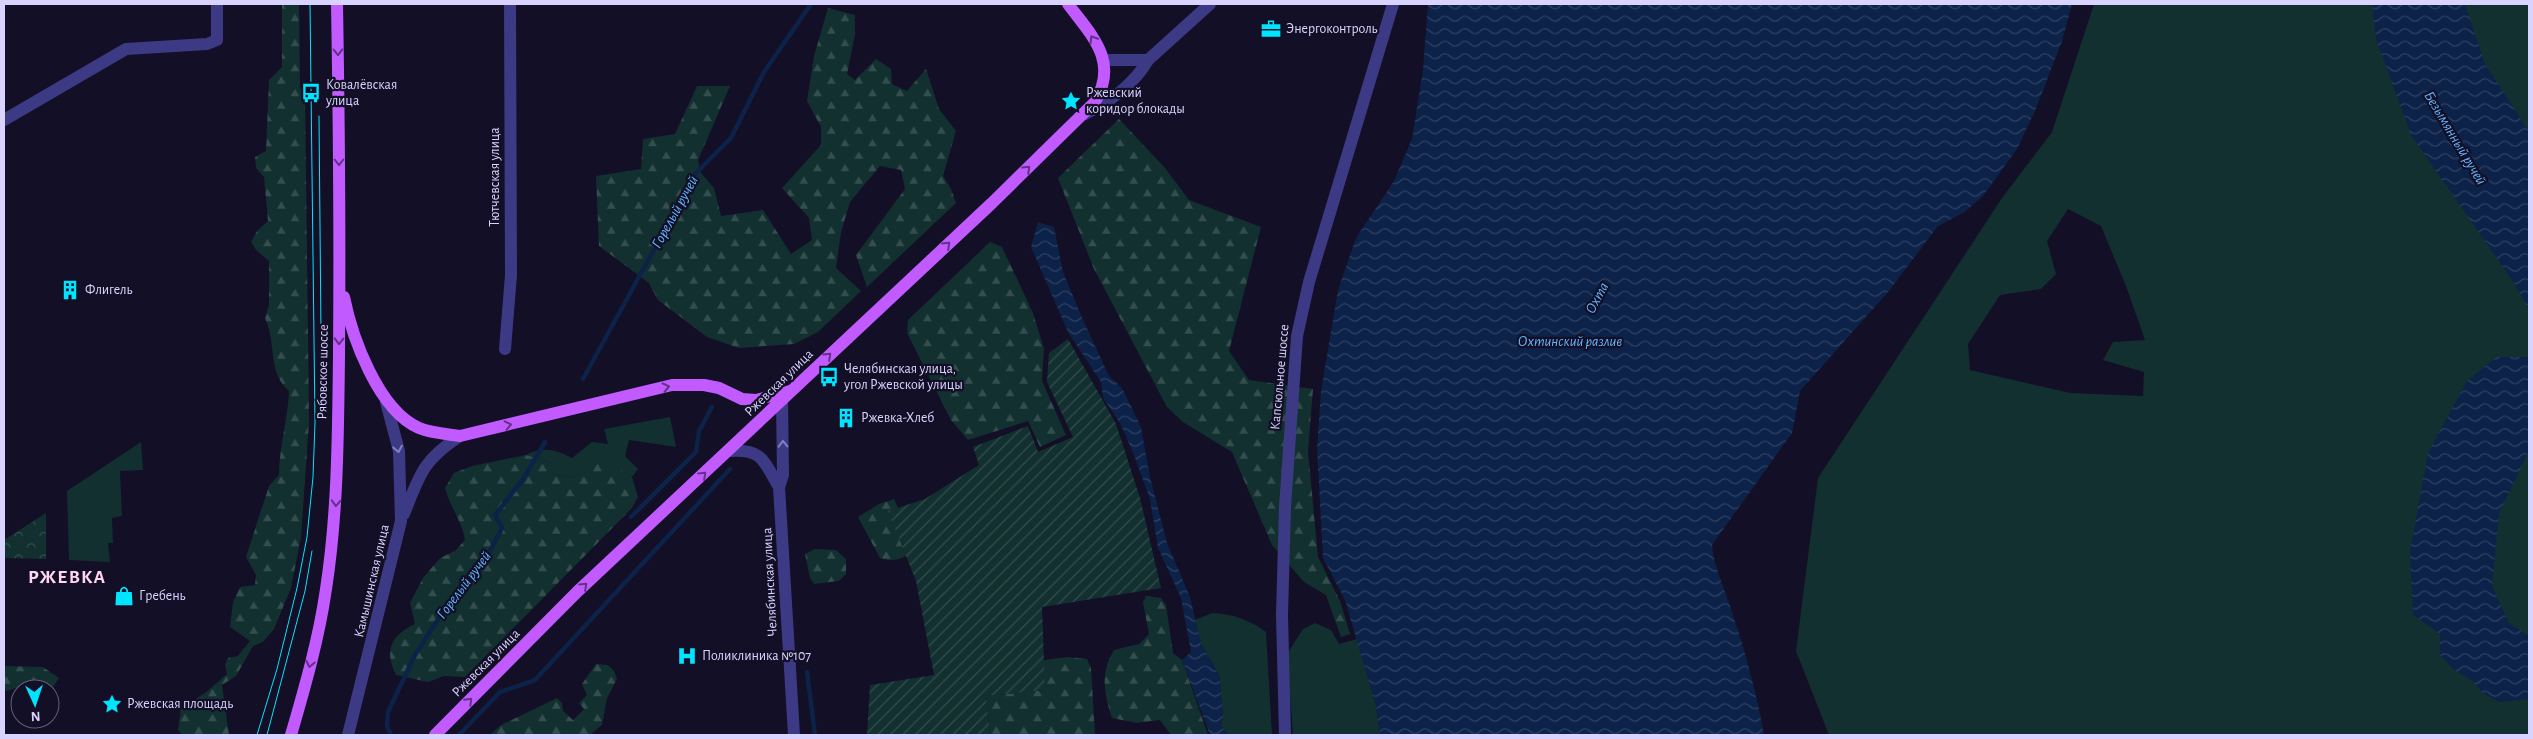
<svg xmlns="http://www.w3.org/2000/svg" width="2533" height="739" font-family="'Alegreya Sans',sans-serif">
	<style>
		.grass { fill: #12302f; fill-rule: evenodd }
		.forest { fill: url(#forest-firs) }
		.park { fill: url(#park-crowns) }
		.garden { fill: url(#garden-furrows) }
		.water { fill: url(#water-waves) }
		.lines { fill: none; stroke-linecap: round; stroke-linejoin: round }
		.stream { stroke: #0c2248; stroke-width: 4.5 }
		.minor { stroke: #3d3a85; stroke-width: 12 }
		.major { stroke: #c25bff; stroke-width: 12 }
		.tram { stroke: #00e5ff; stroke-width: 1 }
		.oneway { stroke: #623188 }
		.oneway2 { stroke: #837fbc }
		.labels { text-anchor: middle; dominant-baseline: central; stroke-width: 4.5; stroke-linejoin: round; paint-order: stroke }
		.poi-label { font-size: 14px; fill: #d9d4ff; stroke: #130f26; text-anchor: start }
		.street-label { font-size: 14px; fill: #d9d4ff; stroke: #130f26 }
		.water-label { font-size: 15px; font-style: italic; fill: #62b6ff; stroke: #130f26 }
		.district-label { font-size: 19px; font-weight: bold; letter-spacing: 1px; fill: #ffd6f0; stroke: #130f26 }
	</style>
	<defs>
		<pattern id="forest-firs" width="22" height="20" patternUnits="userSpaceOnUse" patternTransform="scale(1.25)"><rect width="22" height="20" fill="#12302f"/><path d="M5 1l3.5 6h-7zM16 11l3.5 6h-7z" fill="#344d4e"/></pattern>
		<pattern id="park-crowns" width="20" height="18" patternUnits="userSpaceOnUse" patternTransform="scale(1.25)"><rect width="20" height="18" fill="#12302f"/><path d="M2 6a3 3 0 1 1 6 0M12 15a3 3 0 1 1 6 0" fill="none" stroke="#344d4e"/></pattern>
		<pattern id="garden-furrows" width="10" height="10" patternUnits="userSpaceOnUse" patternTransform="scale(1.25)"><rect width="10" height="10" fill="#12302f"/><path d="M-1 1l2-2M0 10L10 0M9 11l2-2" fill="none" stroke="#344d4e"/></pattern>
		<pattern id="water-waves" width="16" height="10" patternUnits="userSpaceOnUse" patternTransform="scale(1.25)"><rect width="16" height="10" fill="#0c2248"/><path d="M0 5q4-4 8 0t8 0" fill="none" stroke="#2f4163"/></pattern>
	</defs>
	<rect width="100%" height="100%" fill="#130f26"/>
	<g class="grass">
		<path d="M 2094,4 L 2529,4 L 2529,735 L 1829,735 L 1796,651 L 1818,478 L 2002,198 L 2052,132 ZM 2068,209 L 2101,226 L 2126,286 L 2145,340 L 2113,342 L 2103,360 L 2144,372 L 2143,396 L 2070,393 L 1970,370 L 1968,344 L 2000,295 L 2041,289 L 2056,274 L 2047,241 Z"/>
		<path d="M 670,417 L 676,447 L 629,440 L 625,456 L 638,469 L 632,477 L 605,461 L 571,478 L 551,474 L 553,463 L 526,455 C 542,446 557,450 572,458 L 592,442 L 608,444 L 604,429 Z"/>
		<polygon points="141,442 143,470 120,471 122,516 112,518 113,543 108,543 110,562 69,560 67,491"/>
		<path d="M 1212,613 C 1234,614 1249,620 1266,632 L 1272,735 L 1229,735 L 1221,726 L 1223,717 L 1219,675 L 1201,644 L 1195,620 Z"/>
		<polygon points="1315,623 1331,630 1339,644 1357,639 1376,706 1380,735 1293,735 1287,654 1303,629"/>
	</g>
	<g class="forest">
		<path d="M 282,4 L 299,4 L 300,88 L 305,92 L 309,422 L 301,537 L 291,588 L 274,629 L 263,642 L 253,646 L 236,676 L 222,685 L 229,735 L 182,735 L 178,730 L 181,708 L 205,693 L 227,674 L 225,665 L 228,658 L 238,656 L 250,641 L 230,627 L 233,602 L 240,587 L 255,585 L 256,575 L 246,557 L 269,486 L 279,475 C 279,447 288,419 289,391 C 267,372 277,344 265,318 L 269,305 L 269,261 L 256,250 L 251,242 L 257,231 L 268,221 L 264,177 L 256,168 L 255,157 L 266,151 L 269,80 L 282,67 Z"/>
		<polygon points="828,8 855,15 855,35 847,74 855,80 876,59 891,69 892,84 907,91 926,69 939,109 956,131 943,176 951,189 956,203 867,287 856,255 905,189 901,170 880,166 850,202 841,232 836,268 861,291 818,332 794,344 739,348 707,337 658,300 649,283 599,246 596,176 641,169 643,139 675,134 697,86 730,86 698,160 701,173 714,188 721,216 763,210 791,254 812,240 809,218 782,188 821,145 821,127 807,101 814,56"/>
		<polygon points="1119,119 1165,168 1189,200 1261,227 1229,351 1249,380 1313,389 1308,451 1318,557 1340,601 1350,634 1341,637 1326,595 1304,582 1272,545 1232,452 1183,422 1167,407 1094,269 1058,178"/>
		<polygon points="990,242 1002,247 1033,313 1044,349 1042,381 1066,435 1040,447 1028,421 968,440 951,420 907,333 908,320"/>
		<path d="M 526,455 L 553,463 L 552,474 L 571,478 L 605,460 L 632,477 L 638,497 L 632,508 L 465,677 L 444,676 L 428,682 L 396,675 C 384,651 390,636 415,624 L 410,603 L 423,578 L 440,558 L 455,551 L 465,540 C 462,521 450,507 445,488 L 454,473 L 472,466 Z"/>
		<path d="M 894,499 L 898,508 L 889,511 L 906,556 C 896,561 890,561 880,558 L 858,517 L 879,504 Z"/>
		<polygon points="815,549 836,550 846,559 846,574 839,581 814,584 810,578 805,554"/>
		<path d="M 1146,596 L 1161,598 L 1166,605 L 1173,653 L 1182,660 L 1208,735 L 1171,735 L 1160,720 L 1137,723 L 1112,718 C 1104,694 1100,672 1114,650 L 1139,644 L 1149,634 L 1143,602 Z"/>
		<polygon points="1068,657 1087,659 1091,668 1095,735 990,735 986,696 1044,690 1044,660"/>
		<polygon points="596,664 608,665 614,671 617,679 607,698 602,725 592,733 593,735 490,735 501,725 557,698 562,703 563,711 573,720 584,709 579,703 587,695 582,684"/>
		<polygon points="4,666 43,667 59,678 53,687 33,682 7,691 4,690"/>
	</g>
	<polygon class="park" points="46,513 46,559 4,558 4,540"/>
	<polygon class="garden" points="1068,339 1116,424 1140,498 1161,588 1042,607 1045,690 986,696 990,735 867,735 870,685 934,675 916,581 888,511 925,499 979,465 973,447 1028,426 1038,452 1073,437 1047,382 1049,353"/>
	<g class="water">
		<path d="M 1428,4 L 2072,4 L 2062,41 L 2035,111 L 2017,149 L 1983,196 L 1965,212 L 1938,226 L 1889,291 L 1800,391 L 1792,433 L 1712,545 C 1714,569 1726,591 1733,615 C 1746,654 1757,695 1764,735 L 1380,735 L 1376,706 L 1345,600 L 1323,558 L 1317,448 L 1321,391 L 1338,290 L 1356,238 L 1394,181 L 1412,139 L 1423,70 Z"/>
		<polygon points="2372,4 2465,4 2485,64 2529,131 2529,310 2512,280 2411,135 2376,39"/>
		<polygon points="1038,222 1054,227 1063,272 1083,320 1109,376 1122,388 1141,427 1150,477 1167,543 1190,597 1201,644 1219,675 1223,717 1221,726 1229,735 1210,735 1182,660 1191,652 1181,598 1158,548 1150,499 1134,455 1120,423 1103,398 1101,382 1068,332 1031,247"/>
		<polygon points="2529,355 2529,451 2499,513 2492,586 2509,623 2529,636 2529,699 2499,702 2483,693 2472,681 2453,669 2440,655 2440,634 2413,615 2410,552 2428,453 2467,381 2496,357 2528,357"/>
	</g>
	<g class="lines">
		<g class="stream">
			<polyline points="583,379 696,173 731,138 764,72 811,4"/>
			<polyline points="631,517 696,452 699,431 712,407"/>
			<polyline points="807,672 815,735"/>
			<polyline points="391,735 387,726 388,712 415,655 450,601 490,551 502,528 495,515 524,478 545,442"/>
			<polyline points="459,735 500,692 535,680 730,469"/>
		</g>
		<g class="minor">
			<polyline points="1104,60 1148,60"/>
			<path d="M 1085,114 C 1109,103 1135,83 1148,60 L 1210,4"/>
			<polyline points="4,120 126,49 207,44 217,40 217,4"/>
			<polyline points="505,349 511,275 510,4"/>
			<polyline points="782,401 783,475 779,487 794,735"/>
			<path d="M 729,451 C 763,448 764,462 779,487"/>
			<path d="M 404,514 C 420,474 423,460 460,436"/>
			<polyline points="348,735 401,521 399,451 386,402"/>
			<polyline points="1285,735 1282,615 1285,507 1297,336 1309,282 1393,4"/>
		</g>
		<g class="major">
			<path d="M 344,297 C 352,337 378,410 419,428 C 431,433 447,434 460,436 L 672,385 L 704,385 L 719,388 L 742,399 L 756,400 L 790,391"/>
			<path d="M 291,735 C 305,687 319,638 326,589 C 338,511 338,433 339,355 C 340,238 339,121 337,4"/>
			<path d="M 435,735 L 577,592 L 992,203 L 1095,102 C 1119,61 1092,36 1068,4"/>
		</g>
		<g class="tram">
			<polyline points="319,116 321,334"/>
			<polyline points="257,735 277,669 297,588 307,537 313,477 315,423 310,4"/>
			<polyline points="267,735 305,591 312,551"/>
		</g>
	</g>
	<defs><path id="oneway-chevron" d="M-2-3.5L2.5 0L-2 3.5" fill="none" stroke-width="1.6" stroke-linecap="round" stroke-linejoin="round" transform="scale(1.25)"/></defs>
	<g class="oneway">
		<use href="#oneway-chevron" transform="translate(1093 39) rotate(-122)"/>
		<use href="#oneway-chevron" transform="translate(338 52) rotate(89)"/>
		<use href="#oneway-chevron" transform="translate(339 162) rotate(90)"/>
		<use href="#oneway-chevron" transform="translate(1027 169) rotate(-44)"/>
		<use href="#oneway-chevron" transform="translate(947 245) rotate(-43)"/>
		<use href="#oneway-chevron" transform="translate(339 341) rotate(91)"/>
		<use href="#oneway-chevron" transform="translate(828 356) rotate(-43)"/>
		<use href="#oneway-chevron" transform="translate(666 387) rotate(-13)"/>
		<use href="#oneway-chevron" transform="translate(508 425) rotate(-13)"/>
		<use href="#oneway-chevron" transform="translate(703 475) rotate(-43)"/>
		<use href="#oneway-chevron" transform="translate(336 503) rotate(93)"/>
		<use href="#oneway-chevron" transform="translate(584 586) rotate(-43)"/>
		<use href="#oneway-chevron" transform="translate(310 664) rotate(102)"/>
		<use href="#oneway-chevron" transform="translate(469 701) rotate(-45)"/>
	</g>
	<g class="oneway2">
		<use href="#oneway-chevron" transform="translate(783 444) rotate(-91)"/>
		<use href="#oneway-chevron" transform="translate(398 449) rotate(79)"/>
	</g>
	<defs>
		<symbol id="office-bare" viewBox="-9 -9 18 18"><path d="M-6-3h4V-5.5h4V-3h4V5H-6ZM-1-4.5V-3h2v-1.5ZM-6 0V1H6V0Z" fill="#00e5ff" stroke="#130f26" stroke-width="2.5" paint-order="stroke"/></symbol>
		<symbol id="bus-bare" viewBox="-9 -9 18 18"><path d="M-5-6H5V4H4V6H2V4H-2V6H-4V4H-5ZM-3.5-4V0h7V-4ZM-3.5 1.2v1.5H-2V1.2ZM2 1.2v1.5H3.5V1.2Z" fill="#00e5ff" stroke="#130f26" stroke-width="2.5" paint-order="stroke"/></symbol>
		<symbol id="sight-bare" viewBox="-9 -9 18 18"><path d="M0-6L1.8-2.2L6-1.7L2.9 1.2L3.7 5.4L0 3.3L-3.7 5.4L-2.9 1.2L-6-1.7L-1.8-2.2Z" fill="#00e5ff" stroke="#130f26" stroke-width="2.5" paint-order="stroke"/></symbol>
		<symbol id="building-bare" viewBox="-9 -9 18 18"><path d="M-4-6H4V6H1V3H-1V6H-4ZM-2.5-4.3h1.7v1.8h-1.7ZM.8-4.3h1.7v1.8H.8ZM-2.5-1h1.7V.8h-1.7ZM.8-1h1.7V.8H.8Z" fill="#00e5ff" stroke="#130f26" stroke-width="2.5" paint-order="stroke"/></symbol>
		<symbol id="shop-bare" viewBox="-9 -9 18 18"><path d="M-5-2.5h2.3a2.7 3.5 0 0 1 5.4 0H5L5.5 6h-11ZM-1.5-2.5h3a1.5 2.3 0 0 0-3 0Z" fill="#00e5ff" stroke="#130f26" stroke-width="2.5" paint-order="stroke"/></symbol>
		<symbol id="hospital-bare" viewBox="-9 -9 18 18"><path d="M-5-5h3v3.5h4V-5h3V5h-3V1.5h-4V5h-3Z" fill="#00e5ff" stroke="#130f26" stroke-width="2.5" paint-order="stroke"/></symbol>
	</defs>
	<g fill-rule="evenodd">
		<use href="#office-bare" x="1257" y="15" width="28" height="28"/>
		<use href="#bus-bare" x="297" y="79" width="28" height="28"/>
		<use href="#sight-bare" x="1057" y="87" width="28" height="28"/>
		<use href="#building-bare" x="56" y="276" width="28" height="28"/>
		<use href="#bus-bare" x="815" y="363" width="28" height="28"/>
		<use href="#building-bare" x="832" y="404" width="28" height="28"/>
		<use href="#shop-bare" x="110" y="582" width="28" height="28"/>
		<use href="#hospital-bare" x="673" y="642" width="28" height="28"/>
		<use href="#sight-bare" x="98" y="690" width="28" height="28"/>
	</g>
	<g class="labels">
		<g class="poi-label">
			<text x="1286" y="29">Энергоконтроль</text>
			<text x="326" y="85">Ковалёвская<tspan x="326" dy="16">улица</tspan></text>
			<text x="1086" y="93">Ржевский<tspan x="1086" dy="16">коридор блокады</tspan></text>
			<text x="85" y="290">Флигель</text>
			<text x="844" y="369">Челябинская улица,<tspan x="844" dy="16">угол Ржевской улицы</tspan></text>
			<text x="861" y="418">Ржевка-Хлеб</text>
			<text x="139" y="596">Гребень</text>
			<text x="702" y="656">Поликлиника №107</text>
			<text x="127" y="704">Ржевская площадь</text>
		</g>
		<g class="street-label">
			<text transform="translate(495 177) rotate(-90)">Тютчевская улица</text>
			<text transform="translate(323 372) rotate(-89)">Рябовское шоссе</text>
			<text transform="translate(1280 377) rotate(-85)">Капсюльное шоссе</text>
			<text transform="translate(779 383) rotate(-44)">Ржевская улица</text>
			<text transform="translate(372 581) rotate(-77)">Камышинская улица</text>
			<text transform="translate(770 582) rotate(-93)">Челябинская улица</text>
			<text transform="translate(486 663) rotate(-45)">Ржевская улица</text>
		</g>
		<g class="water-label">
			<text transform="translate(2455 138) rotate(59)">Безымянный ручей</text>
			<text transform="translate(675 212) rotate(-61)">Горелый ручей</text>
			<text transform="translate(1597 298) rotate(-62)">Охта</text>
			<text x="1570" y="341">Охтинский разлив</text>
			<text transform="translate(464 585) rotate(-53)">Горелый ручей</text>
		</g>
		<g class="district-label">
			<text x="67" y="577">РЖЕВКА</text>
		</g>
	</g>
	<rect width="2533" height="739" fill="none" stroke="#d9d4ff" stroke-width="10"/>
	<g transform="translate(35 704) rotate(177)"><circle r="24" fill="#130f26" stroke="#625e7d"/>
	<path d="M0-4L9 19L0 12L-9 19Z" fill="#00e5ff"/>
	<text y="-8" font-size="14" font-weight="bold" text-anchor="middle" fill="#d9d4ff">N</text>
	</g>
</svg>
